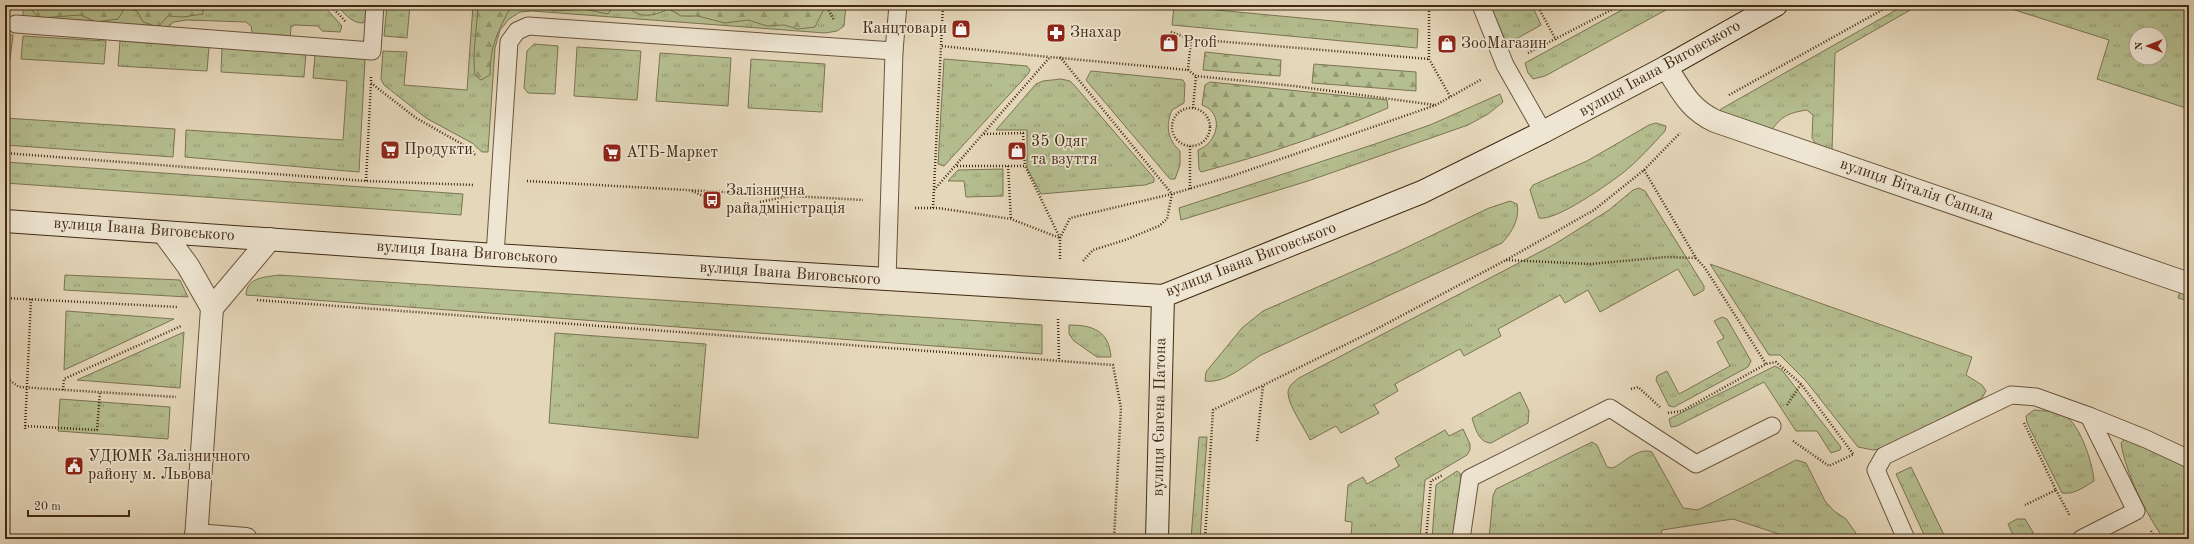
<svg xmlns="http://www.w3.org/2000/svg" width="2194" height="544" font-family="'Old Standard TT',serif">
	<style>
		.grass { fill: url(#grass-tufts); stroke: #7c7452; fill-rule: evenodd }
		.forest { fill: url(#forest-firs); stroke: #7c7452 }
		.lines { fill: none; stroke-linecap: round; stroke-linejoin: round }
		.lane-casing { stroke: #6b553d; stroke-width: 19 }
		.street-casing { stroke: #6b553d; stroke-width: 24 }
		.secondary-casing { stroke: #422a13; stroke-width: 24 }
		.path { stroke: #422a13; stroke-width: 2.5; stroke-dasharray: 1 2; stroke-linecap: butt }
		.lane { stroke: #eee5d2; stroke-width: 17 }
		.street { stroke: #eee5d2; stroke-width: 22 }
		.secondary { stroke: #eee5d2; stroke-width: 22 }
		.labels { text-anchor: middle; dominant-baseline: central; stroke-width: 3.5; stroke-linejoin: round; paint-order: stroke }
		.poi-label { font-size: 16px; fill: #422a13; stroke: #eee5d2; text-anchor: start }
		.street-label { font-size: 16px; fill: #422a13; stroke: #eee5d2 }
	</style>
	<defs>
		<pattern id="grass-tufts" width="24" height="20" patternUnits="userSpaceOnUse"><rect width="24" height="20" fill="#b5be90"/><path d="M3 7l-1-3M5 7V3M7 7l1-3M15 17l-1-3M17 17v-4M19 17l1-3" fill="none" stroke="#959b74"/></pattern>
		<pattern id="forest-firs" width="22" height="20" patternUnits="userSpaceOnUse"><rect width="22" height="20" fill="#b5be90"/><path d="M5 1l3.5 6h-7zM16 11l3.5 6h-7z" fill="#959b74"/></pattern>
	</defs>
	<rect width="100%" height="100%" fill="#e5d7ba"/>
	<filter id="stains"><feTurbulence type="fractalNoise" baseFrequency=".005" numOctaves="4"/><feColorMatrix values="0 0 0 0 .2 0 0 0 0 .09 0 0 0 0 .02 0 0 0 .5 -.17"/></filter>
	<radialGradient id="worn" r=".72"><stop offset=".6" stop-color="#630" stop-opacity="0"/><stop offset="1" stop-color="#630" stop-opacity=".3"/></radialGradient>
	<g class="grass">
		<polygon points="23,5 323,5 342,26 340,32 322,31 318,26 295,25 291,27 290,39 253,37 251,26 246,22 186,20 174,22 163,30 23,18"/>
		<path d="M 337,5 L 366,5 L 365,20 L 363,23 C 351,23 344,13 337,5 Z"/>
		<polygon points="387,5 410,5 407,38 384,36"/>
		<polygon points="473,5 846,5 844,26 837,31 825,33 532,11 520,12 509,19 500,30 495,48 488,152 482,152 472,143 426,118 384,85 381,79 383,51 407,52 404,85 467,90"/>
		<polygon points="1490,5 1532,5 1541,25 1507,44"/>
		<polygon points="1631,5 1675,5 1545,76 1533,79 1528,73 1525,63"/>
		<path d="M 1905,5 L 1919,5 L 1835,53 L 1832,151 L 1818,147 L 1812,138 L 1813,115 L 1807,110 C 1787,113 1780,117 1769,134 L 1719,114 L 1721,109 Z"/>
		<path d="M 1999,5 L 2189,5 L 2189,109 L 2097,79 L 2109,40 ZM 2136,34 L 2160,34 L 2160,58 L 2136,58 Z"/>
		<polygon points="1174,6 1418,29 1417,48 1172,25"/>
		<polygon points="5,35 13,35 10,59 5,58"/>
		<polygon points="23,36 106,41 104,64 21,59"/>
		<polygon points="120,41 209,47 207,71 118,66"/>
		<polygon points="534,44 558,46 555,94 528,93 524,88 527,51"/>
		<polygon points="222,47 306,53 304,77 221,72"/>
		<polygon points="577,47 641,51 637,100 574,96"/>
		<polygon points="660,53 731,58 728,106 656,101"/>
		<polygon points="315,54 360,56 365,60 359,172 185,157 186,130 343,140 347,81 313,78"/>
		<polygon points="751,59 825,64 822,112 748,108"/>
		<polygon points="944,59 1027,66 1030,70 1028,74 944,166 938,164"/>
		<path d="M 1091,71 L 1183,80 L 1185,84 L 1184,103 L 1172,110 C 1165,126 1168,140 1180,151 L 1180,165 L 1175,179 L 1170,179 L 1086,80 Z"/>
		<polygon points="1061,79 1070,81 1074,85 1154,178 1154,182 1145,185 1041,194 1027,168 1027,130 996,130 1036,84 1043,81"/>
		<polygon points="1500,94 1503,102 1488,114 1468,125 1308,181 1181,220 1179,208 1375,144 1430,125"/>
		<polygon points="5,118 175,129 173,157 5,145"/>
		<path d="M 1656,123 L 1666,126 L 1665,131 C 1652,145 1639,160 1624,172 C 1610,183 1555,222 1539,218 L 1530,190 L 1533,185 L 1587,161 L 1649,125 Z"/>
		<polygon points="5,162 463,194 461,215 5,183"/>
		<polygon points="1003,169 1003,196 966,197 964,181 948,181 958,170"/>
		<path d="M 1639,188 L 1645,191 L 1704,286 L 1704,290 L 1694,296 L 1678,269 L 1600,312 L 1588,290 L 1565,303 L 1560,295 L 1498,329 L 1501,336 L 1464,356 L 1460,349 L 1395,384 L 1398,391 L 1374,405 L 1379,413 L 1341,433 L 1336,426 L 1310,440 C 1305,429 1288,405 1288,393 C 1288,386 1294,382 1299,378 L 1555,244 L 1609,210 L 1633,190 Z"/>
		<path d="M 1510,201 L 1517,204 C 1520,219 1512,232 1502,243 L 1261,355 C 1245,365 1225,384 1205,381 L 1206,372 L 1242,328 L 1263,311 L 1397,252 L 1489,208 Z"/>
		<polygon points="1710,264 1972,357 1966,375 1982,385 1986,391 1982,398 1884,448 1873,450 1858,447 1806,381 1780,355 1769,355"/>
		<polygon points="2185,273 2189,275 2189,301 2178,298"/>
		<polygon points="65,275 180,280 188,297 64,290"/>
		<path d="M 279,275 L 1042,325 L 1042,354 L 246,295 C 246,278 264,277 279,275 Z"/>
		<polygon points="66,311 174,319 64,370"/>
		<polygon points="1722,317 1727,319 1751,361 1748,367 1674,407 1669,406 1656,380 1657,376 1667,371 1679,394 1730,366 1717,342 1724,338 1714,321"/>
		<path d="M 1069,325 C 1093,325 1109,331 1111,357 L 1097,357 L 1074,341 L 1069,334 Z"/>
		<polygon points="184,332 180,388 77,380"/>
		<polygon points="555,333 706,344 698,438 549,423"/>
		<polygon points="1775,366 1782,370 1841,447 1840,450 1831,453 1817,431 1796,431 1764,382 1677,426 1671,427 1669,419"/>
		<path d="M 1520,392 L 1529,411 L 1528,423 L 1491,443 C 1479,443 1475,428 1472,418 Z"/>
		<polygon points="60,399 170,407 168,439 58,431"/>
		<path d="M 2034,410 C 2043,411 2057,411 2065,416 C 2080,424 2093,464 2094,481 C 2084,487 2074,495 2062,493 L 2027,423 L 2026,416 Z"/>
		<polygon points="1463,429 1470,444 1470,450 1467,455 1425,480 1420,539 1351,539 1352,522 1345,521 1348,485 1363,477 1367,484 1399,466 1395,458 1445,430 1449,436"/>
		<polygon points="1199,437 1207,437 1200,539 1191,539"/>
		<path d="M 2127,437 L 2142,443 L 2189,469 L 2189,539 L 2164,539 C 2146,514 2126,474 2121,443 Z"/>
		<path d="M 1592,442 L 1597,445 L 1607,467 L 1613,468 C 1624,462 1639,447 1652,452 L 1683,508 L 1698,510 L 1796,460 L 1806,463 L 1825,501 L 1834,511 L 1846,519 L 1860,539 L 1794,539 L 1733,519 L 1662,530 L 1660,539 L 1489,539 L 1493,496 L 1496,489 Z"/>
		<polygon points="1911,467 1915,475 1946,539 1926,539 1896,474"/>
		<polygon points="1457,471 1461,474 1456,539 1432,539 1436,485"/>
		<polygon points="2017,519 2025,519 2037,539 2019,539 2018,535 2014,537 2008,524"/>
	</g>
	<g class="forest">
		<polygon points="33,5 203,5 203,14 183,17 168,16 158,27 143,22 137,11 125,8 118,19 96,22 81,15 39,18 33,12"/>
		<path d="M 478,5 L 528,5 L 511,6 C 498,32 490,45 490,75 L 481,80 L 475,75 C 472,52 477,29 478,5 Z"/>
		<polygon points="533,5 614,5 608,14 584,9 554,11"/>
		<path d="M 630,5 L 828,5 L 825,7 L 815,27 L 798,29 L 784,25 L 767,26 L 748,20 L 725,23 L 698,16 L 681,16 L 669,9 C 654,15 645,19 631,10 Z"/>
		<polygon points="1205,52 1281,60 1280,76 1203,70"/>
		<polygon points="1314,64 1416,72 1416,91 1312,83"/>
		<path d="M 1210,82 L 1387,100 L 1388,108 C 1328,134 1265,155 1201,172 L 1199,169 L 1198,150 C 1218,143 1225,113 1202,105 L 1205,85 Z"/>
	</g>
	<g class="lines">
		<defs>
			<g id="lane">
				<polyline points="1481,5 1505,65 1543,132"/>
				<polyline points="16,24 372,51 375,5"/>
				<polyline points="495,255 509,42 517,31 528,26 894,51"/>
				<polyline points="887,280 894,51 898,5"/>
				<polyline points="1461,539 1470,478 1610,408 1696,464 1772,426"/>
				<polyline points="1906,539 1876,470 1884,456 2011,395 2036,397 2089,416 2146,439 2189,459"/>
				<polyline points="2081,539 2136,511 2089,416"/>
			</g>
			<g id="street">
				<path d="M 1666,67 C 1682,91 1688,108 1715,121 L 2189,284"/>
				<polyline points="163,232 188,266 212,308 196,539"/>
				<polyline points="212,308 270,239"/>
				<polyline points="196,535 246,539"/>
			</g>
			<g id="secondary">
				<polyline points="5,221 495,255 1163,296 1422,192 1543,132 1666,67 1776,5"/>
				<polyline points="1157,539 1163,296"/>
			</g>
		</defs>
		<use href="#lane" class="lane-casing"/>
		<use href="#street" class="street-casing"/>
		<use href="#secondary" class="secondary-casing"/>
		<g class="path">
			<polyline points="330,5 346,22"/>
			<polyline points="826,5 834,20"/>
			<polyline points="943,5 941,46 1049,57"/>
			<polyline points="1429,5 1429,59 1451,98"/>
			<polyline points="1537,5 1556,40"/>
			<polyline points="1171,32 1191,39 1429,59"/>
			<polyline points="1528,53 1621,5"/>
			<polyline points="1060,57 1172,194 1167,219 1159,226 1125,240 1093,250 1083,261"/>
			<polyline points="1188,70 1191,39"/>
			<polyline points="371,77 371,83 416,118 469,148 475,155"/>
			<polyline points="1729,95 1891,5"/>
			<circle cx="1191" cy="127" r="19"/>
			<polyline points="1193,108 1196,76"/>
			<polyline points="984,134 1023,133 1025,166"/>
			<polyline points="5,153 366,181 474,185"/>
			<polyline points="957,166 1008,166 1011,219"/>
			<polyline points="1008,166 1025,166 1060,238 1060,260"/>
			<polyline points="1644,170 1696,258 1705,268 1766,364"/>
			<polyline points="366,181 371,83"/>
			<polyline points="527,181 863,200"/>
			<polyline points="1190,189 1190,146"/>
			<polyline points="934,190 1050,57 1188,70 1196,76 1294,86 1435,105"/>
			<polyline points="692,191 712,200"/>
			<polyline points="760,202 789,196"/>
			<polyline points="915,208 938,208 1011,219 1060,238"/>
			<polyline points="933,208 941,46"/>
			<polyline points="1060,238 1070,218 1172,194 1232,176 1436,105 1482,79"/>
			<polyline points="1506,260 1591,264 1666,257 1696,258"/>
			<polyline points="5,298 178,307"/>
			<polyline points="257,300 1113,365 1121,408 1114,539"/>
			<polyline points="1058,319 1059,361"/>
			<polyline points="5,377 19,387 176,397"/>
			<polyline points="1631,389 1638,387 1661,408"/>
			<polyline points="63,390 64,379 181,326"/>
			<polyline points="1787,405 1801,384"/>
			<polyline points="1668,413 1682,411 1766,364 1776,362 1801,384 1854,455"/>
			<polyline points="2024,423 2056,490 2025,505"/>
			<polyline points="25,426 97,430 100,392"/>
			<polyline points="25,429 31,299"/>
			<polyline points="1257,441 1263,385"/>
			<polyline points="1793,441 1829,466 1854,454"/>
			<polyline points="2056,490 2070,516"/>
			<polyline points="2151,531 2157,539"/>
			<polyline points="1205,539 1213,410 1369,333 1506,260 1594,210 1644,170 1680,133"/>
			<polyline points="1426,539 1431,481 1443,475"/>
		</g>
		<use href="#lane" class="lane"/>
		<use href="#street" class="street"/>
		<use href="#secondary" class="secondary"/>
	</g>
	<defs>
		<symbol id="shop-square" viewBox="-11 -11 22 22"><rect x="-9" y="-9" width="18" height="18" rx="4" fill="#8f2418" stroke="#eee5d2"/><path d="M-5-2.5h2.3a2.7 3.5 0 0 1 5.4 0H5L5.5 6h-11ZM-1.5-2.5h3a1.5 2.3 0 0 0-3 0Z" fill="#fff"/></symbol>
		<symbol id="pharmacy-square" viewBox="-11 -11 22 22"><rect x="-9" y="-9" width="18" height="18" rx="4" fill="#8f2418" stroke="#eee5d2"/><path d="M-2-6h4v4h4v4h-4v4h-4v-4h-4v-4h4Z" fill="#fff"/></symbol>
		<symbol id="supermarket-square" viewBox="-11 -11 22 22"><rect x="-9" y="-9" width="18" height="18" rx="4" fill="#8f2418" stroke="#eee5d2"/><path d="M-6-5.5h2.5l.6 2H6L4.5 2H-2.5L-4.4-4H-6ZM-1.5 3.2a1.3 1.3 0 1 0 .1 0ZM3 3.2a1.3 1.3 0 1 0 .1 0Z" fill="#fff"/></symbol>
		<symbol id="bus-square" viewBox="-11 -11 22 22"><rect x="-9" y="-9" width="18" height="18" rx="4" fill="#8f2418" stroke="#eee5d2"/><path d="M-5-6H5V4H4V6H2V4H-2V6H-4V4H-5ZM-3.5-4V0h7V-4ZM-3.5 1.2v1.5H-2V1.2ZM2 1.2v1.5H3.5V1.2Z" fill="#fff"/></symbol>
		<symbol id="civic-square" viewBox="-11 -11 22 22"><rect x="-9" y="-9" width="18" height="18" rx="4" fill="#8f2418" stroke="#eee5d2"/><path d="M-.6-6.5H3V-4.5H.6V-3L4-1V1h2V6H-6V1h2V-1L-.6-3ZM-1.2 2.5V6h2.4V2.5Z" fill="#fff"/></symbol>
	</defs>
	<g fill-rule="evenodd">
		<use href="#shop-square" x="950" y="18" width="22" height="22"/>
		<use href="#pharmacy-square" x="1045" y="22" width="22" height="22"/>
		<use href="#shop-square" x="1158" y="32" width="22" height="22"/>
		<use href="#shop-square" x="1436" y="33" width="22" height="22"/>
		<use href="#supermarket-square" x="379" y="139" width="22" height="22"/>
		<use href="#shop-square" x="1006" y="140" width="22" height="22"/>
		<use href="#supermarket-square" x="601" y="142" width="22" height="22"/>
		<use href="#bus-square" x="701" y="189" width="22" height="22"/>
		<use href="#civic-square" x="63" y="455" width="22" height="22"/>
	</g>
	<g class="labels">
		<g class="poi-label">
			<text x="947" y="29" text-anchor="end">Канцтовари</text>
			<text x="1070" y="33">Знахар</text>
			<text x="1183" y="43">Profi</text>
			<text x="1461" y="44">ЗооМагазин</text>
			<text x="1031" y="142">35 Одяг<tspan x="1031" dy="18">та взуття</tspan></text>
			<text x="404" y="150">Продукти</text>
			<text x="626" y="153">АТБ-Маркет</text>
			<text x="726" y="191">Залізнична<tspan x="726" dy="18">райадміністрація</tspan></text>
			<text x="88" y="457">УДЮМК Залізничного<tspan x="88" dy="18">району м. Львова</tspan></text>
		</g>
		<g class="street-label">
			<text transform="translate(1660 69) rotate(-29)">вулиця Івана Виговського</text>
			<text transform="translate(1917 190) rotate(19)">вулиця Віталія Сапила</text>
			<text transform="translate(144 230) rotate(4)">вулиця Івана Виговського</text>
			<text transform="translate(467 253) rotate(4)">вулиця Івана Виговського</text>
			<text transform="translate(1251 260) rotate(-21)">вулиця Івана Виговського</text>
			<text transform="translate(790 274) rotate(4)">вулиця Івана Виговського</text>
			<text transform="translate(1160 417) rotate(-89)">вулиця Євгена Патона</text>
		</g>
	</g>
	<rect width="2194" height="544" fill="none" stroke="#e5d7ba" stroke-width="20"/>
	<rect x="6" y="6" width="2182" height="532" fill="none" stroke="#422a13" stroke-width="2"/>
	<rect x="10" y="10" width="2174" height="524" fill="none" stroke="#422a13"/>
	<g transform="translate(2148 46) rotate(270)"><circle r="19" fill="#eee5d2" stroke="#a99a86"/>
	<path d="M0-3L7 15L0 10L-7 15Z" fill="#8f2418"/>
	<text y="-6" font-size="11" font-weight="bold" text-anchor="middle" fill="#422a13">N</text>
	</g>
	<path d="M28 510v6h101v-6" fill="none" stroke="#422a13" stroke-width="2"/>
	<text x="34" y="510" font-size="12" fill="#422a13" stroke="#eee5d2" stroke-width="3" paint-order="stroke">20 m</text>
	<rect width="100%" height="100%" filter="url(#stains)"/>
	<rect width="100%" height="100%" fill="url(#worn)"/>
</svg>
